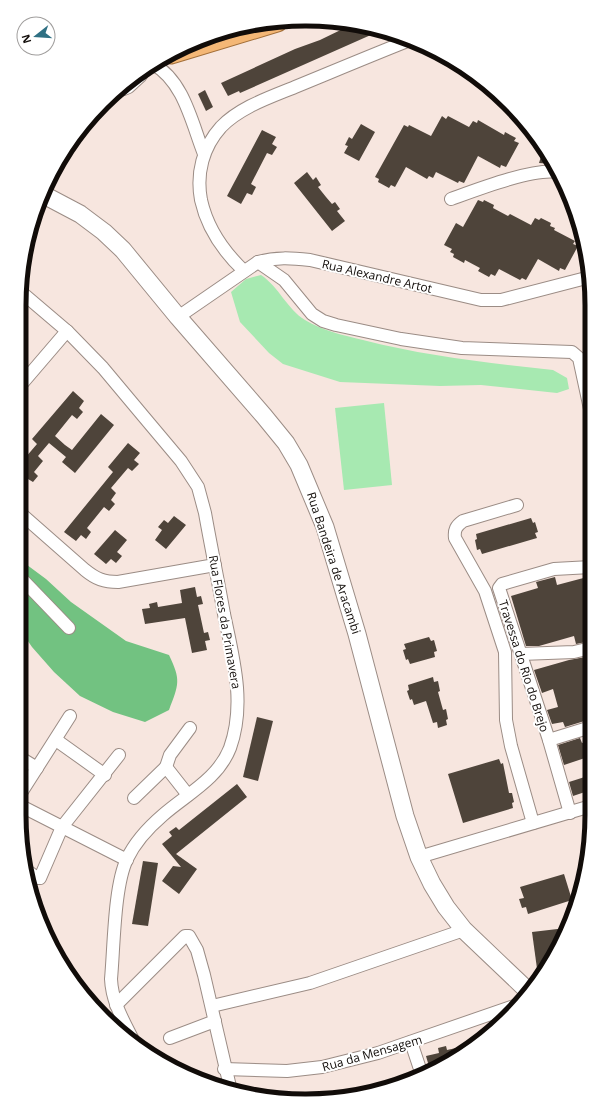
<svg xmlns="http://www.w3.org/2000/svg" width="611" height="1120" font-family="'Open Sans',sans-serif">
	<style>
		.green { fill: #a7e9b1 }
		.forest { fill: #72c281 }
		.building { fill: #4e443a }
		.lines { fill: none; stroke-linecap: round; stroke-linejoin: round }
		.minor-casing { stroke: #9b8c85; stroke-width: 14 }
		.secondary-casing { stroke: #9b8c85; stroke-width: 19 }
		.trunk-casing { stroke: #a36f39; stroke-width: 23 }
		.minor { stroke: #fff; stroke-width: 12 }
		.secondary { stroke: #fff; stroke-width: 17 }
		.trunk { stroke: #f4b776; stroke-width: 21 }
		.labels { text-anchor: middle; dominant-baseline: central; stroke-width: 4; stroke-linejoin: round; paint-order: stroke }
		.street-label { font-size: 12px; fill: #110c09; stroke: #fff }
		.rim { fill: none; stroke: #110c09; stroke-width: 5 }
	</style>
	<rect width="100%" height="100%" fill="#f7e6df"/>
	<g class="green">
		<path d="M 261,275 C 279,287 287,309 305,320 C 323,331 343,335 363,340 C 425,356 489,363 553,370 L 567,378 L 569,389 L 557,393 L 481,385 L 440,386 L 340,382 L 283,364 L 269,353 L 240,322 L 231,292 L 246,279 Z"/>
		<polygon points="384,403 392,485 344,490 335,408"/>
		<polygon points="51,938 56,944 82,993 78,989"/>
	</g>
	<path class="forest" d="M 19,559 L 46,579 L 71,602 L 126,641 L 169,655 C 181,680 179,684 169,710 L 145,722 L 113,712 L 80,696 L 54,672 L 32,647 L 19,628 Z"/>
	<g class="building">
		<polygon points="353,24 373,29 373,34 240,93 239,91 228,96 221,83 295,49 320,40"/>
		<polygon points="205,90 213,107 206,111 198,94"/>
		<polygon points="442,116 446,119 448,116 469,127 473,121 477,123 478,120 504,135 505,132 516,138 514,141 519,143 506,167 501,165 500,168 478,156 464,183 459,181 458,183 436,172 433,178 429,176 427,179 406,167 395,187 391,185 389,188 378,182 379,179 375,177 404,125 408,127 409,125 431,136"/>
		<polygon points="361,124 375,132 359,161 344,153 348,146 345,145 349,137 352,139"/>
		<polygon points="262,130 276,137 272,144 277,147 272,155 267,153 251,184 256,187 252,195 247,193 241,204 227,196"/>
		<polygon points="544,147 549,156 553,164 539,163"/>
		<polygon points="307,172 313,180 316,177 321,185 318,187 326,197 332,204 335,202 340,209 337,211 345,221 332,231 294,183"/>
		<polygon points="478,200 483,202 484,200 494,205 493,208 508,216 510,214 531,225 535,218 539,220 541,218 551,223 550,226 555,228 554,230 575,241 573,244 578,246 565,270 560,268 559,271 538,259 526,280 522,278 520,280 499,269 495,276 491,274 489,277 478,271 480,268 465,260 464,263 453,257 454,254 450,252 452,249 444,245 456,223 463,227"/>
		<polygon points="73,391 84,401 79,408 83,412 77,419 72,415 55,436 65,445 72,450 101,414 114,425 75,473 62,462 66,457 49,443 38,456 43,461 34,472 38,476 33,482 28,479 19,490 19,465 37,444 32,439"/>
		<polygon points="128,443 140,453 134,460 139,464 132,471 128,468 111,488 116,493 111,500 115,504 109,511 104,507 87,528 91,532 86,539 81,535 76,541 64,532 113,472 108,467"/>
		<polygon points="174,516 186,525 166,549 155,540 162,530 158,527 164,520 168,523"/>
		<polygon points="531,518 533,523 535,522 538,532 535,533 537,538 482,554 480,549 477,550 475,540 477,539 476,534"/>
		<polygon points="115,530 127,540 117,552 122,556 116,563 111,559 106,564 94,554"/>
		<polygon points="591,576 591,641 576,644 574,636 539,646 526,646 511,596 538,588 536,582 555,577 557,585"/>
		<polygon points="195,587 197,597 201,596 203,604 198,605 204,633 208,632 210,640 205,641 207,650 192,653 185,618 145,624 142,609 150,608 149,604 157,602 158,607 182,603 180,590"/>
		<polygon points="429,637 431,641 434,640 437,651 434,652 435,657 410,664 408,659 406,660 403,650 406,649 404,644"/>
		<polygon points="591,656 591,719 565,727 563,722 552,724 547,710 558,707 553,689 542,693 534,670 569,660"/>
		<polygon points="433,677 434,682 438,681 440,691 438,692 443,710 446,709 448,719 446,720 447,725 438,728 437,722 433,723 426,701 414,705 412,699 410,700 407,691 409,690 408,685"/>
		<polygon points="257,717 273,721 258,781 243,777"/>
		<polygon points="580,738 582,743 591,740 591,756 564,765 558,745"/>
		<polygon points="499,759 501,764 503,763 509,793 512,793 514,802 512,803 513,808 463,823 448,774"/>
		<polygon points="591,775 591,790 573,796 569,782"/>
		<polygon points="237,784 247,797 176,854 197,869 179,894 162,881 173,866 181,867 162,844 172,836 169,832 176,827 179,830"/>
		<polygon points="143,861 158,863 148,926 132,924"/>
		<polygon points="564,874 572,900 528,914 526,907 522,908 519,899 524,898 520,887"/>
		<polygon points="566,928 554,958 538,976 532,932"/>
		<polygon points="446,1046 447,1050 465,1046 466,1048 430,1070 426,1056 439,1053 438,1048"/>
	</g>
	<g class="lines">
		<defs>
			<g id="minor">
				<path d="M 153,64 C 184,81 192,124 204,154"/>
				<path d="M 451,199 C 476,190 533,168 557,172"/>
				<polyline points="258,262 284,280 312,314 323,321 336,325 401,339 462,348 572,352 579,358 590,409"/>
				<path d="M 244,271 C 224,252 207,227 201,200 C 196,173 203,147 221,127 C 240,107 271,97 295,87 C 334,71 372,55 410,40"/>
				<path d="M 20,291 L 67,331 L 103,368 L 144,417 L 181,461 L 198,487 L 205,513 C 211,547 218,580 224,614 C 233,657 246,704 230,748 C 218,779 187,794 163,815 C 149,827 135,842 127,859 C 114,886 114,947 111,979 C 112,1002 123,1020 133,1040"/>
				<path d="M 178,317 L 258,262 C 276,257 291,258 310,260 L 481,300 L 501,300 L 590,277"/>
				<polyline points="19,387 67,331"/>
				<path d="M 517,505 L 463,521 C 456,526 454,530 455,538 L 485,591 L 505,652 L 506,720 L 511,746 L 533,823"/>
				<path d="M 19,512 L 85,570 C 96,579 104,582 118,582 L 215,565"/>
				<polyline points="19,576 69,628"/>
				<polyline points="521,654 574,652 591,648"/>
				<polyline points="56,740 105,775"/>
				<polyline points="549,740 591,727"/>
				<polyline points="19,757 37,768"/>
				<polyline points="166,767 170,755 190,728"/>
				<polyline points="19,796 70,716"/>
				<polyline points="134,798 166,767 188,795"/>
				<polyline points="19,805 127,860"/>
				<polyline points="570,813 549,740 499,588 502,584 554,569 591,567"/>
				<polyline points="419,857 591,806"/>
				<polyline points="29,872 37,878 40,878 62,827 119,755"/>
				<polyline points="116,1005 185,936 189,936 197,950 204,975 231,1091"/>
				<polyline points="212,1006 310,983 464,930"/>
				<polyline points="170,1038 215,1021"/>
				<polyline points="411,1042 422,1075"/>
				<polyline points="224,1069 287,1071 322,1067 378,1053 514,1006"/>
			</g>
			<g id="secondary">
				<polyline points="122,87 127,85 139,74"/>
				<polyline points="44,195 80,214 104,232 123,250 178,317 264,416 286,443 299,465 325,527 357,634 405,816 419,857 432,884 446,907 464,930 527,990"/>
			</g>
			<polyline id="trunk" points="171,53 277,21"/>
		</defs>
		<use href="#minor" class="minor-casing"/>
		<use href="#secondary" class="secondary-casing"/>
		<use href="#trunk" class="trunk-casing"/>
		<use href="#minor" class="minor"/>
		<use href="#secondary" class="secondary"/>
		<use href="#trunk" class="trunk"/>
	</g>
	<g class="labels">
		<g class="street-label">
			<text transform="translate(377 276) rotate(13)">Rua Alexandre Artot</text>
			<text transform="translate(334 563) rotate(72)">Rua Bandeira de Aracambi</text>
			<text transform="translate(225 622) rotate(80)">Rua Flores da Primavera</text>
			<text transform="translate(524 666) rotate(72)">Travessa do Rio do Brejo</text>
			<text transform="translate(372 1053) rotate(-16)">Rua da Mensagem</text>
		</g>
	</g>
	<path d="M0 0H611V1120H0ZM305 26H306A279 279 0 0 1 585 305V815A279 279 0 0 1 306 1094H305A279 279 0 0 1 26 815V305A279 279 0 0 1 305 26Z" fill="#fff" fill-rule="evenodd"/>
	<path class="rim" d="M305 26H306A279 279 0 0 1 585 305V815A279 279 0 0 1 306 1094H305A279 279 0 0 1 26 815V305A279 279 0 0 1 305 26Z"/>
	<g transform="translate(36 36) rotate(253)"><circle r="19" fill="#ffffff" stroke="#a09e9d"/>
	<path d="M0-3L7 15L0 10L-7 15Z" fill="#2f7083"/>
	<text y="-6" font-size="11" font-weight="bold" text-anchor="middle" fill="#110c09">N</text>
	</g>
</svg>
